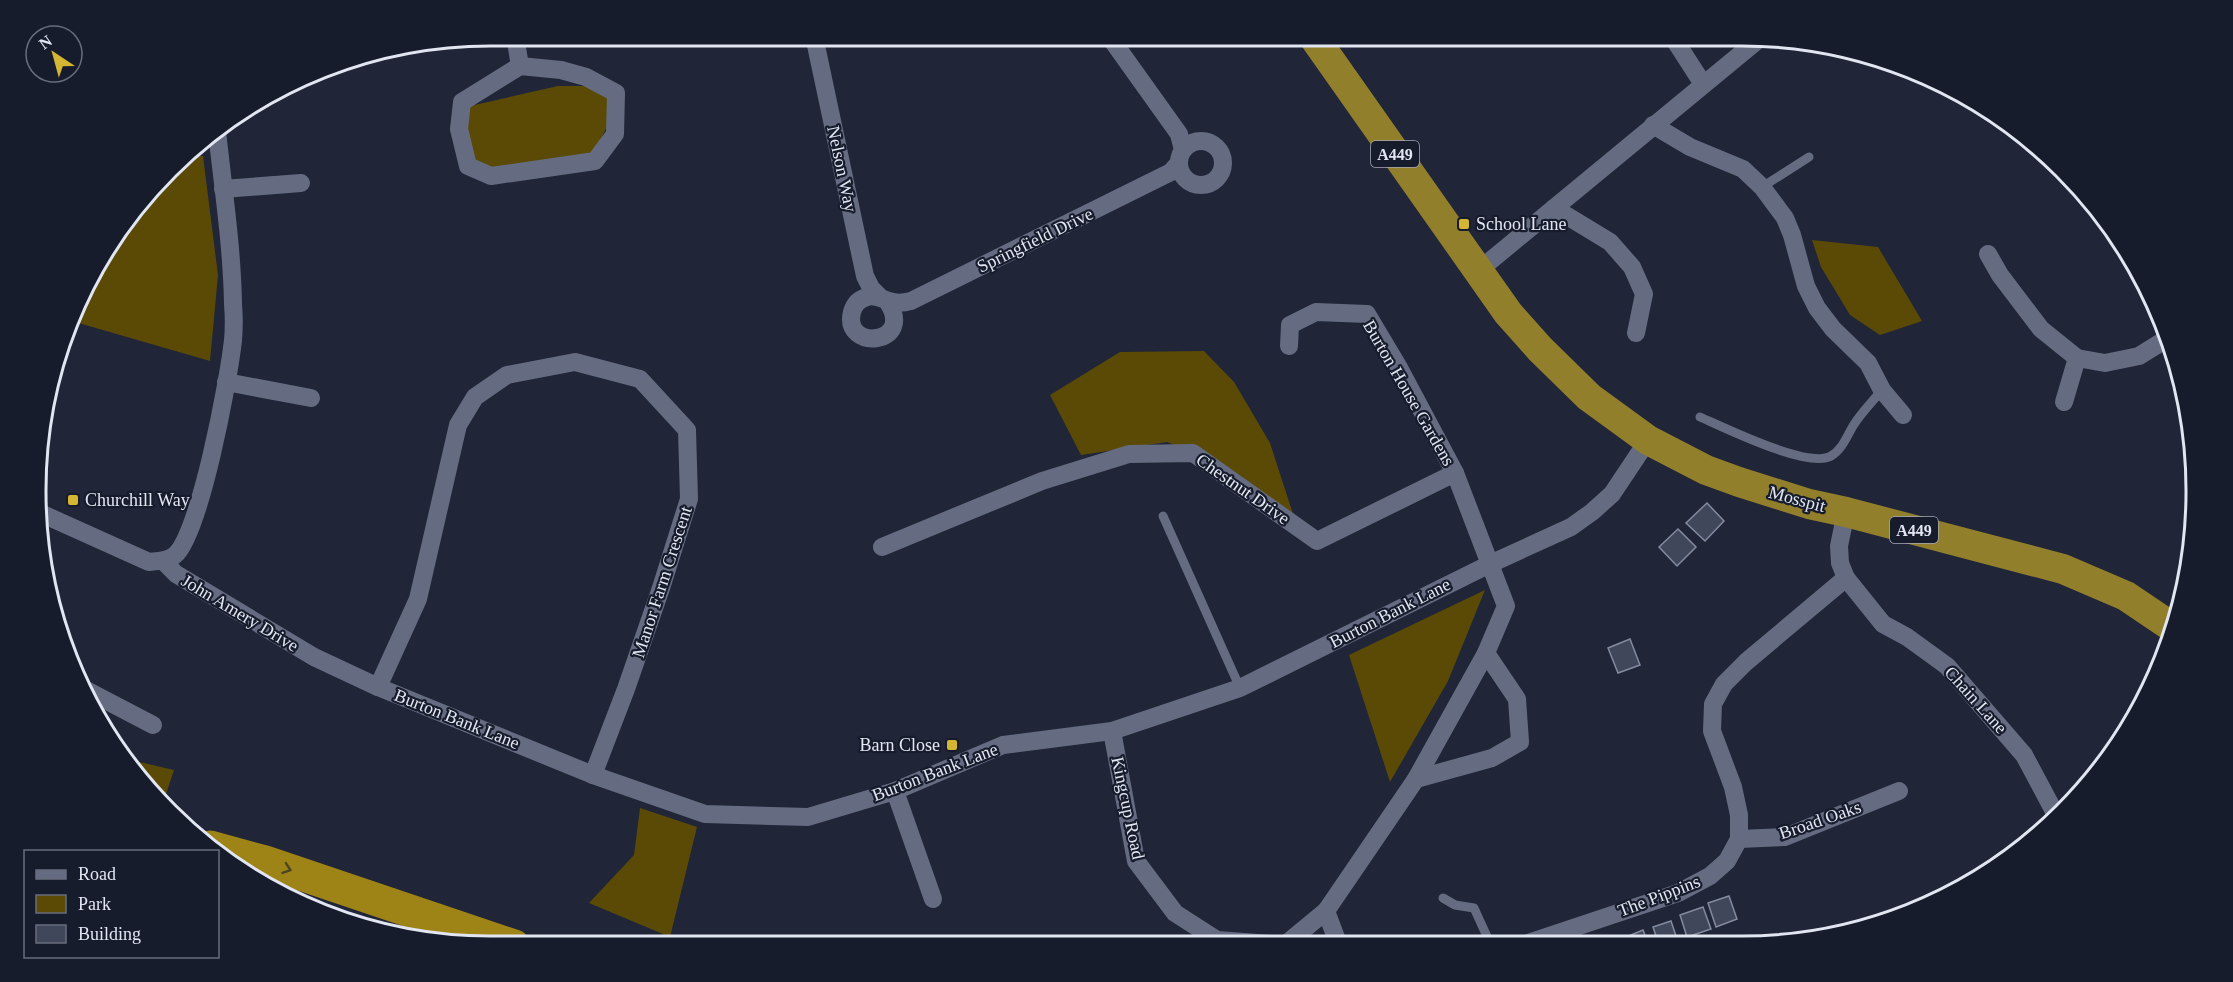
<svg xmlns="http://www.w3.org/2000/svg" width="2233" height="982" font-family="Georgia,serif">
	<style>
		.green { fill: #5a4a06 }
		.building { fill: #40475a; stroke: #848ba1; stroke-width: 1.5 }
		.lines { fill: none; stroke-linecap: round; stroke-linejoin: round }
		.service { stroke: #656c81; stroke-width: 9 }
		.minor { stroke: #656c81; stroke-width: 18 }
		.trunk { stroke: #927f2c; stroke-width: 30 }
		.motorway { stroke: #9e8417; stroke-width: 33 }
		.oneway { stroke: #4d4624 }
		.poi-dot { fill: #d5b534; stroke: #171c2d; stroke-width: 2 }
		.labels { text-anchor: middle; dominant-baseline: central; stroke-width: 4.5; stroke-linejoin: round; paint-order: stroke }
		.shield { fill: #171c2d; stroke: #a5a9b7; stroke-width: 1.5 }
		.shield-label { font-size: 16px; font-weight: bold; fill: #e2e6f2 }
		.street-label { font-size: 18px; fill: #e2e6f2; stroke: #171c2d }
		.poi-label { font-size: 18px; fill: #e2e6f2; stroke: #171c2d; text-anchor: start }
		.rim { fill: none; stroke: #e2e6f2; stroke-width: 3 }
	</style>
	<rect width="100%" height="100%" fill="#202537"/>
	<g class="green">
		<polygon points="558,86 592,86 609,95 607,127 593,153 491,176 472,158 467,131 470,106"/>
		<polygon points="186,155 203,156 218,275 210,361 75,322 97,264"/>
		<polygon points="1812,240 1878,247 1922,321 1880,335 1850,315 1821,267"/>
		<polygon points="1204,351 1234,382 1270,443 1294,517 1193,453 1167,442 1081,455 1050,395 1120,352"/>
		<polygon points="1485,590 1448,681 1390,782 1349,655"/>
		<polygon points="131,760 174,770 164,800"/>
		<polygon points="640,808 697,827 670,937 589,903 634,855"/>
	</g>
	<g class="building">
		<polygon points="1707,503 1724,521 1705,541 1686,523"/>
		<polygon points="1678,529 1696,547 1677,566 1659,547"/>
		<polygon points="1630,639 1640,665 1618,673 1608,648"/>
		<polygon points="1729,896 1737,919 1716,927 1708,903"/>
		<polygon points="1703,907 1711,929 1687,937 1680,915"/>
		<polygon points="1671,921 1678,942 1658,942 1653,927"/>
		<polygon points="1643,930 1648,943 1620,943 1619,940"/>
	</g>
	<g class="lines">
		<g class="service">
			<polyline points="1762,187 1809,157"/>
			<path d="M 1700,417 C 1725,428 1808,469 1831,456 C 1842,450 1847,436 1853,426 C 1861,413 1872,402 1882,390"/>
			<polyline points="1163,516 1240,688"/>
			<polyline points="1443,898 1455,905 1474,908 1490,943"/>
		</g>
		<g class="minor">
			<polyline points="515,36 520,66"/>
			<polyline points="814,36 865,276 871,288 880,297"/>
			<polyline points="1109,36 1179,134 1183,150"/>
			<polyline points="1672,36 1703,84"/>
			<polygon points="520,66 561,70 586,77 616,93 615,134 595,161 491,176 468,166 459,129 462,102"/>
			<polyline points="1653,125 1690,147 1743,169 1762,187 1785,218 1792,235 1806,286 1817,308 1833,329 1868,363 1882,390 1903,415"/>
			<circle cx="1201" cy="163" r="22"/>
			<polyline points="223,189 301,183"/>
			<polyline points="1554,208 1610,242 1632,267 1644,294 1636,333"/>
			<polyline points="1988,254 2000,275 2041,329 2077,358 2105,363 2139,356 2168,338"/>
			<polyline points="1478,271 1759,39"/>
			<path d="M 887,301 C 917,345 842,352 852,312 C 854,305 859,299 867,297 C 875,294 881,299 889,301 C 897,304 903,303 911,301 L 1171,172 L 1178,164"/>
			<polyline points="226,382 311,398"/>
			<polyline points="2064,402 2077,358"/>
			<path d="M 38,512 L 149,562 C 157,561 168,561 175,555 C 200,534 229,378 233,340 C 234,329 234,316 233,304 C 232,246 223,188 217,131"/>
			<polyline points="1846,512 1839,546 1840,563 1846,578 1883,624 1907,637 1947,666 2024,755 2056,815"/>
			<polyline points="882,547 1042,481 1129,454 1193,453 1317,541 1455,473"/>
			<polyline points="163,561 176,574 314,657 378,687 593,775 705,814 808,817 895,791 1003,745 1112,731 1240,688 1490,564 1571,527 1592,512 1612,494 1648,440"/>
			<polyline points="378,687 418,599 458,425 475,397 507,375 575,362 640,379 687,430 689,499 661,588 626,689 593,775"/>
			<polyline points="86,690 153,725"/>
			<polyline points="1112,731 1136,861 1175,913 1217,940 1272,944"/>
			<polyline points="1416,779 1492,758 1520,742 1517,699 1486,653"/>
			<polyline points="895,791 933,899"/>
			<polyline points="1739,839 1785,837 1899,791"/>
			<polyline points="1326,911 1338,943"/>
			<polyline points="1528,943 1678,893 1710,876 1727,861 1739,839 1739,815 1733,787 1712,731 1713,704 1724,684 1746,662 1846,578"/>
			<polyline points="1286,944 1326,911 1416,779 1486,653 1506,606 1455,473 1398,366 1367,314 1316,312 1290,325 1289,346"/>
		</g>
		<polyline class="trunk" points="1313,36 1508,313 1540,349 1589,397 1648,440 1706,470 1739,482 1809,504 1846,512 2063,569 2126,596 2175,629"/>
		<polyline class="motorway" points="210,847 265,862 514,946"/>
	</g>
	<defs><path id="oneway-chevron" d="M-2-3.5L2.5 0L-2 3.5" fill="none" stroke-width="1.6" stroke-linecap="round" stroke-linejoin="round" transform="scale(1.5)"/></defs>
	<use class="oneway" href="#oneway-chevron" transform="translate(287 869) rotate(19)"/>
	<g class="poi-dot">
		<rect x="1458" y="218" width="12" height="12" rx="3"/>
		<rect x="67" y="494" width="12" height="12" rx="3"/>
		<rect x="946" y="739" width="12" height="12" rx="3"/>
	</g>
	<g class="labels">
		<g class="shield">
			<rect x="1371" y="141" width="48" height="26" rx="4.5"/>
			<rect x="1890" y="517" width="48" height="26" rx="4.5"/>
		</g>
		<g class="shield-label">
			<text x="1395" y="154">A449</text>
			<text x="1914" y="530">A449</text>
		</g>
		<g class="street-label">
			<text transform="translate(842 169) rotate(78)">Nelson Way</text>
			<text transform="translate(1035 240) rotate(-26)">Springfield Drive</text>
			<text transform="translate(1409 393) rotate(60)">Burton House Gardens</text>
			<text transform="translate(1243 489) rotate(35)">Chestnut Drive</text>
			<text transform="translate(1797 499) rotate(15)">Mosspit</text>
			<text transform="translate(662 582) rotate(-72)">Manor Farm Crescent</text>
			<text transform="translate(240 613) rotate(31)">John Amery Drive</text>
			<text transform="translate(1390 613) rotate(-27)">Burton Bank Lane</text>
			<text transform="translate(1976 700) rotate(48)">Chain Lane</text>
			<text transform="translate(457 719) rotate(22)">Burton Bank Lane</text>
			<text transform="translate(935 772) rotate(-21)">Burton Bank Lane</text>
			<text transform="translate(1128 808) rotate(78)">Kingcup Road</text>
			<text transform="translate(1820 820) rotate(-19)">Broad Oaks</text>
			<text transform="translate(1659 896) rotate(-21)">The Pippins</text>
		</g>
		<g class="poi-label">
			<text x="1476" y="224">School Lane</text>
			<text x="85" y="500">Churchill Way</text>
			<text x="940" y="745" text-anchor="end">Barn Close</text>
		</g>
	</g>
	<path d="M0 0H2233V982H0ZM490 46H1742A444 444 0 0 1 2186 490V492A444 444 0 0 1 1742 936H490A444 444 0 0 1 46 492V490A444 444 0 0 1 490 46Z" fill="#171c2d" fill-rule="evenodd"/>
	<path class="rim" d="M490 46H1742A444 444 0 0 1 2186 490V492A444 444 0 0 1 1742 936H490A444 444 0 0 1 46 492V490A444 444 0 0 1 490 46Z"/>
	<rect x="24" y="850" width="195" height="108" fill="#171c2d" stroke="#686d7c" stroke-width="1.5"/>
	<rect x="36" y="870" width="30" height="9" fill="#656c81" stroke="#686d7c" stroke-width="1.5"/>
	<text x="78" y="880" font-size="18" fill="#e2e6f2">Road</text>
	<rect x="36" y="895" width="30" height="18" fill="#5a4a06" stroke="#686d7c" stroke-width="1.5"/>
	<text x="78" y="910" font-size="18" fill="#e2e6f2">Park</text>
	<rect x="36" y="925" width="30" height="18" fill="#40475a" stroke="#686d7c" stroke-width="1.5"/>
	<text x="78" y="940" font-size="18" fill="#e2e6f2">Building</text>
	<g transform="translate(54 54) rotate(324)"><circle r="28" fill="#171c2d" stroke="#686d7c" stroke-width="1.5"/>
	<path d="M0-4.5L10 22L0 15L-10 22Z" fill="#d5b534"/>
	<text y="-9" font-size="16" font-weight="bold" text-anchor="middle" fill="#e2e6f2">N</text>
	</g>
</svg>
